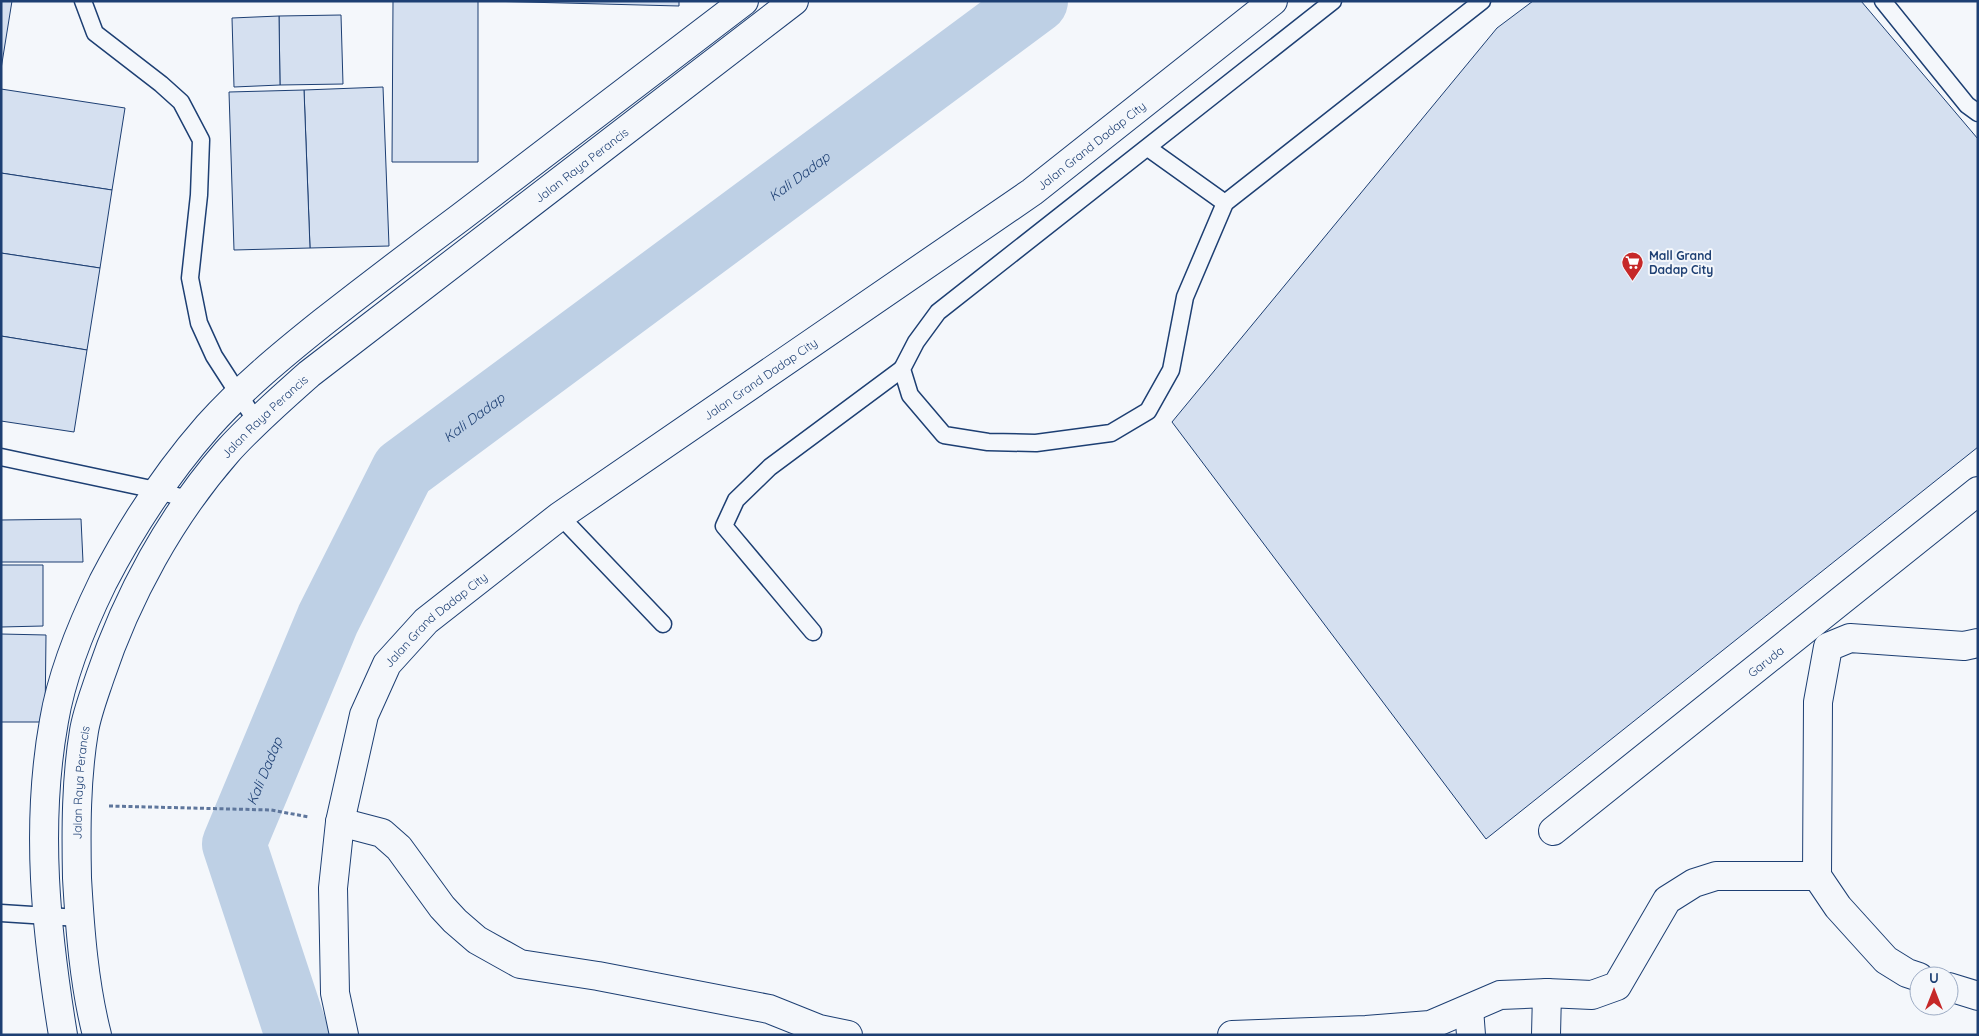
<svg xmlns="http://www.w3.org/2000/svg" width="1979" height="1036" font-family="Quicksand,sans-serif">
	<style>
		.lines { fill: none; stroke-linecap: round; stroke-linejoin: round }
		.river { stroke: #bed0e5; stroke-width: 64 }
		.building { fill: #d5e0f0; stroke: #1d3f73 }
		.lane-casing { stroke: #1d3f73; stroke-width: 19 }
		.street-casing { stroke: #1d3f73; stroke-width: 30 }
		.secondary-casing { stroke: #1d3f73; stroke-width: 30 }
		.path { stroke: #5e769c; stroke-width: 3; stroke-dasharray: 4 2.5; stroke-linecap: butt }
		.lane { stroke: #f4f7fb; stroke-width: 16 }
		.street { stroke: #f4f7fb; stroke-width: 28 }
		.secondary { stroke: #f4f7fb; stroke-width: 28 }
		.labels { text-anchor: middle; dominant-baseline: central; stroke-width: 4; stroke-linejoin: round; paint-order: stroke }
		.street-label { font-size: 12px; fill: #1d3f73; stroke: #f4f7fb }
		.poi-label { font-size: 12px; font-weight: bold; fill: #1d3f73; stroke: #f4f7fb; text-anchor: start }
		.water-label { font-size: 14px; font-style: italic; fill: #1d3f73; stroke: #f4f7fb }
	</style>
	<rect width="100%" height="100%" fill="#f4f7fb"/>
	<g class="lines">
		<path class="river" id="s1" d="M 297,1035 L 234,844 L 328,619 L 403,470 L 1036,1"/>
	</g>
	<g class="building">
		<polygon points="1,1 12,1 1,69"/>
		<polygon points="393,1 478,1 478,162 392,162"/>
		<polygon points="486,1 679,1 679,6"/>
		<polygon points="1533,1 1861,1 1978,139 1978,447 1486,839 1172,422 1497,28"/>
		<polygon points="341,15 343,84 280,85 279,16"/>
		<polygon points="279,16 280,85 234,87 232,18"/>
		<polygon points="383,87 389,246 310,248 304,90"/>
		<polygon points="1,89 125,108 112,190 1,173"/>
		<polygon points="304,90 310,248 234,250 229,92"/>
		<polygon points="1,173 112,190 100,268 1,253"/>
		<polygon points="1,253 100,268 87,350 1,336"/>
		<polygon points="1,336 87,350 74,432 1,421"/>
		<polygon points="81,519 83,562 1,562 1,520"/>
		<polygon points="1,565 43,565 43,626 1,627"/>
		<polygon points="1,634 46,635 45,722 1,722"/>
	</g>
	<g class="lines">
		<defs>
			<g id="lane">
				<polyline points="83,1 95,33 161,84 181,102 201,140 199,195 190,278 199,323 214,356 256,421"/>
				<polyline points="1333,1 938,312 916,342 902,369 910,395 944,435 988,442 1036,443 1111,433 1148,411 1171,370 1185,297 1225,203 1482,1"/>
				<polyline points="1883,1 1967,105 1978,113"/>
				<polyline points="1148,148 1225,203"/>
				<polyline points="1,457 156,490 190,500"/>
				<polyline points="560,516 663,624"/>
				<polyline points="813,632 724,526 736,500 770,467 902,369"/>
				<polyline points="1,913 79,918"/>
			</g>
			<g id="street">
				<polyline points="340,822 382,833 399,848 442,907 455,921 477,940 520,964 598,976 769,1009 819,1029 848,1035"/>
				<path id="s2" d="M 1553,831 L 1978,491"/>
				<polyline points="1919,977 1907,973 1886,960 1838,907 1817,876 1818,702 1828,647 1850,638 1964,646 1978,643"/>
				<polyline points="1949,987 1978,996"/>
				<polyline points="1469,1009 1471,1035"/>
				<path id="s3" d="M 344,1035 L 335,993 L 333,888 L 340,822 L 364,715 L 387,664 L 426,621 L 560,516 L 1032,192 L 1273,1"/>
				<polyline points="1232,1035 1366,1030 1430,1025 1500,995 1547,993 1592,995 1617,986 1667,900 1694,883 1716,876 1817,876"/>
				<polyline points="1546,1035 1547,993"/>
			</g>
			<g id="secondary">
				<path d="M 63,1035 C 46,931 35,826 54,721 C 62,673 82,625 103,582 C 132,526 166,474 208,426 C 242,388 282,355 322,323 C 368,287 414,252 461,217 C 555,145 650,73 744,1"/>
				<path id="s4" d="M 97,1035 C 84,984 80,930 77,878 C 76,829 76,779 84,731 C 87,713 94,695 100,677 C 127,596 171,516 227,452 C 252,424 281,399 309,374 L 794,1"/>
			</g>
		</defs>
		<use href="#lane" class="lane-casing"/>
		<use href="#street" class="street-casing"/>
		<use href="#secondary" class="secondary-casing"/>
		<polyline class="path" points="109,806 271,810 309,817"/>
		<use href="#lane" class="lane"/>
		<use href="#street" class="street"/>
		<use href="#secondary" class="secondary"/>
	</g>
	<defs>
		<symbol id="supermarket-pin" viewBox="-11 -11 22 30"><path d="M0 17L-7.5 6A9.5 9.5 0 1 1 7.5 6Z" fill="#c62828" stroke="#f4f7fb"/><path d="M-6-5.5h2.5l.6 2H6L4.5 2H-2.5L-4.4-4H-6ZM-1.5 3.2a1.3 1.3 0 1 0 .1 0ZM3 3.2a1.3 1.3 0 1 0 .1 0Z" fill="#fff"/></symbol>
	</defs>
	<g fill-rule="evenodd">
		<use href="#supermarket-pin" x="1620" y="250" width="25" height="34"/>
	</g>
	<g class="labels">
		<g class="street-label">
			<text stroke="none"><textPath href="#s3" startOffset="1256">Jalan Grand Dadap City</textPath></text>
			<text stroke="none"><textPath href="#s4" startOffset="1079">Jalan Raya Perancis</textPath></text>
			<text stroke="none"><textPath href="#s3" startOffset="851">Jalan Grand Dadap City</textPath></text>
			<text stroke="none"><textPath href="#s4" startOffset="674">Jalan Raya Perancis</textPath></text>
			<text stroke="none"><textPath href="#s3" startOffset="446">Jalan Grand Dadap City</textPath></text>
			<text stroke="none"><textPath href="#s2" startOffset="272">Garuda</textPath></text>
			<text stroke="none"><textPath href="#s4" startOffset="254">Jalan Raya Perancis</textPath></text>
		</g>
		<g class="poi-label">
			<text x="1649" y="255">Mall Grand<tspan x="1649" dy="14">Dadap City</tspan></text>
		</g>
		<g class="water-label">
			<text stroke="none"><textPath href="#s1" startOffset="1105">Kali Dadap</textPath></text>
			<text stroke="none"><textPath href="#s1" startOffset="700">Kali Dadap</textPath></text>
			<text stroke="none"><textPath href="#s1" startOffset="280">Kali Dadap</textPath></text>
		</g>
	</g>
	<rect width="1979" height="1036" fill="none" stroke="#1d3f73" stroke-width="5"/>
	<g transform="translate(1934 991)"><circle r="24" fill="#f4f7fb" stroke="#9eadc5"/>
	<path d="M0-4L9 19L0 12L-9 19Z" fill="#c62828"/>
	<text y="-8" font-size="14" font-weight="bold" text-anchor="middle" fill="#1d3f73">U</text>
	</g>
</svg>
